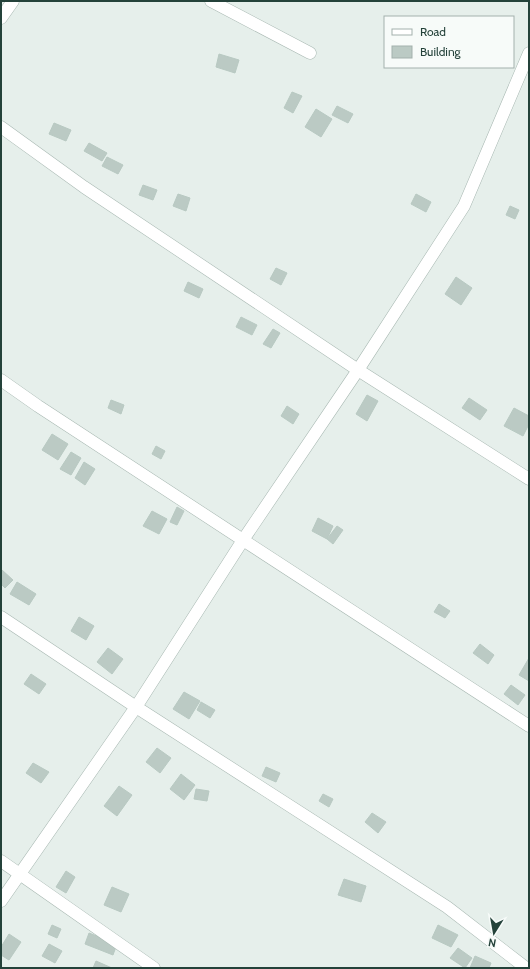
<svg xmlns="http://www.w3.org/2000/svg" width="530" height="969" font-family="Cabin,sans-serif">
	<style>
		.building { fill: #bbcac4; stroke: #b8c9c2 }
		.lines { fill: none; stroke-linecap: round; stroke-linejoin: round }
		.minor-casing { stroke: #a8b8b2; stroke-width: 13 }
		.minor { stroke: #fff; stroke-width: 12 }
	</style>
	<rect width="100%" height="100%" fill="#e6efeb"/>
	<g class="building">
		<polygon points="219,54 239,60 235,73 216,67"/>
		<polygon points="292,92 302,96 293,113 284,108"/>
		<polygon points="337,106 353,114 348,123 332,115"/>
		<polygon points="316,109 332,119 321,137 305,127"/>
		<polygon points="54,123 71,130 66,141 49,134"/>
		<polygon points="89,143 107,153 102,161 84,151"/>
		<polygon points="107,157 123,165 118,174 102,166"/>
		<polygon points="143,185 157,190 153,200 139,195"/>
		<polygon points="178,194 190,198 186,211 173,206"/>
		<polygon points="416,194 431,202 426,212 411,204"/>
		<polygon points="510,206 519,210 515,219 506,215"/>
		<polygon points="276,268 287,273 281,285 270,279"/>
		<polygon points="456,277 472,288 461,305 445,294"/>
		<polygon points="188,282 203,289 199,298 184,291"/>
		<polygon points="241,317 257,325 252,335 236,327"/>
		<polygon points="273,329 280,333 271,348 263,344"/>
		<polygon points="367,395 378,401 367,421 356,414"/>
		<polygon points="469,398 487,410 480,420 462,408"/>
		<polygon points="111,400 124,405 121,414 108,408"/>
		<polygon points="287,406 299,414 293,424 281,416"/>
		<polygon points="514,408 529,416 529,424 523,436 504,426"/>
		<polygon points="52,434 68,444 58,460 42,450"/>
		<polygon points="156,446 165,451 161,459 152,454"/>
		<polygon points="71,452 81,458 71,475 60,469"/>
		<polygon points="84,462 95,469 85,485 75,478"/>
		<polygon points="177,507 184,511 177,525 170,522"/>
		<polygon points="152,511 167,519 159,534 143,526"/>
		<polygon points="318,518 333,526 327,539 312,531"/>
		<polygon points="337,526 343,530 333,544 327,539"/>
		<polygon points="2,570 13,580 5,588 1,584 1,571"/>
		<polygon points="17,582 36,594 29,605 10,594"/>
		<polygon points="439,604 450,611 445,618 434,612"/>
		<polygon points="79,617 94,626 86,640 71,631"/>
		<polygon points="480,644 494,655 488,664 473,653"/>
		<polygon points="108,648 123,659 112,674 97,662"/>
		<polygon points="529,658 529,681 519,675"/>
		<polygon points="31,674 46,684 39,694 24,684"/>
		<polygon points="511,685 525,695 518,705 504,694"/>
		<polygon points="184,692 200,701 189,719 173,709"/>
		<polygon points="201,702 215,710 210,718 197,710"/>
		<polygon points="157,748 171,758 160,773 146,762"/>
		<polygon points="33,763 49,772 41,783 26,773"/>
		<polygon points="266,767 280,773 276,782 262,776"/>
		<polygon points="181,774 195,785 184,800 170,789"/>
		<polygon points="119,786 132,795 117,816 104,806"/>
		<polygon points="196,789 209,791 207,801 194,799"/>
		<polygon points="323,794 333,799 329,807 319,801"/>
		<polygon points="372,813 386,822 378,833 365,822"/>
		<polygon points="66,871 75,877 66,893 56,887"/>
		<polygon points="344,879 366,886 361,902 338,895"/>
		<polygon points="112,887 129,894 121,912 104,905"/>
		<polygon points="52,925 61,929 57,938 48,934"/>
		<polygon points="438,925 458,935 451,947 432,938"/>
		<polygon points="89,933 117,944 113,955 85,944"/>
		<polygon points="9,934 21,942 9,960 1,955 1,947"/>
		<polygon points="49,944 62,951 55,963 42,956"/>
		<polygon points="458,948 472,958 465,968 450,958"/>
		<polygon points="475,956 491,963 489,968 470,968"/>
		<polygon points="96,961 112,968 93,968"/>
	</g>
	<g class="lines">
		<defs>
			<g id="minor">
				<polyline points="211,1 310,53"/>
				<polyline points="1,18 13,1"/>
				<polyline points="1,127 84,187 358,370 529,479"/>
				<polyline points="1,380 38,406 243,540 529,726"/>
				<polyline points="1,617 136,707 447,907 526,968"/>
				<polyline points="1,861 154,968"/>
				<polyline points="1,901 136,707 243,540 358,370 464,206 529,53"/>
			</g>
		</defs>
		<use href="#minor" class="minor-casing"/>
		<use href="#minor" class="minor"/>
	</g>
	<rect width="530" height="969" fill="none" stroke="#24423a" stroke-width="4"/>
	<rect x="384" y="16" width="130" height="52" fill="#f7fbf9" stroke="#a3b1ad"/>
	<rect x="392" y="29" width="20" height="6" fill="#ffffff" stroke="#a3b1ad"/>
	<text x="420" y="36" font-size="12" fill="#24423a">Road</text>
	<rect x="392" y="46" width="20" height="12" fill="#bbcac4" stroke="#a3b1ad"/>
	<text x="420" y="56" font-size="12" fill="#24423a">Building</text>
	<g transform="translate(494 933) rotate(191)" stroke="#f7fbf9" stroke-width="3" paint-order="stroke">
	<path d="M0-3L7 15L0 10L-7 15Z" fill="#24423a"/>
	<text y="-6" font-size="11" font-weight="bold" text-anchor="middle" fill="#24423a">N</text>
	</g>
</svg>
